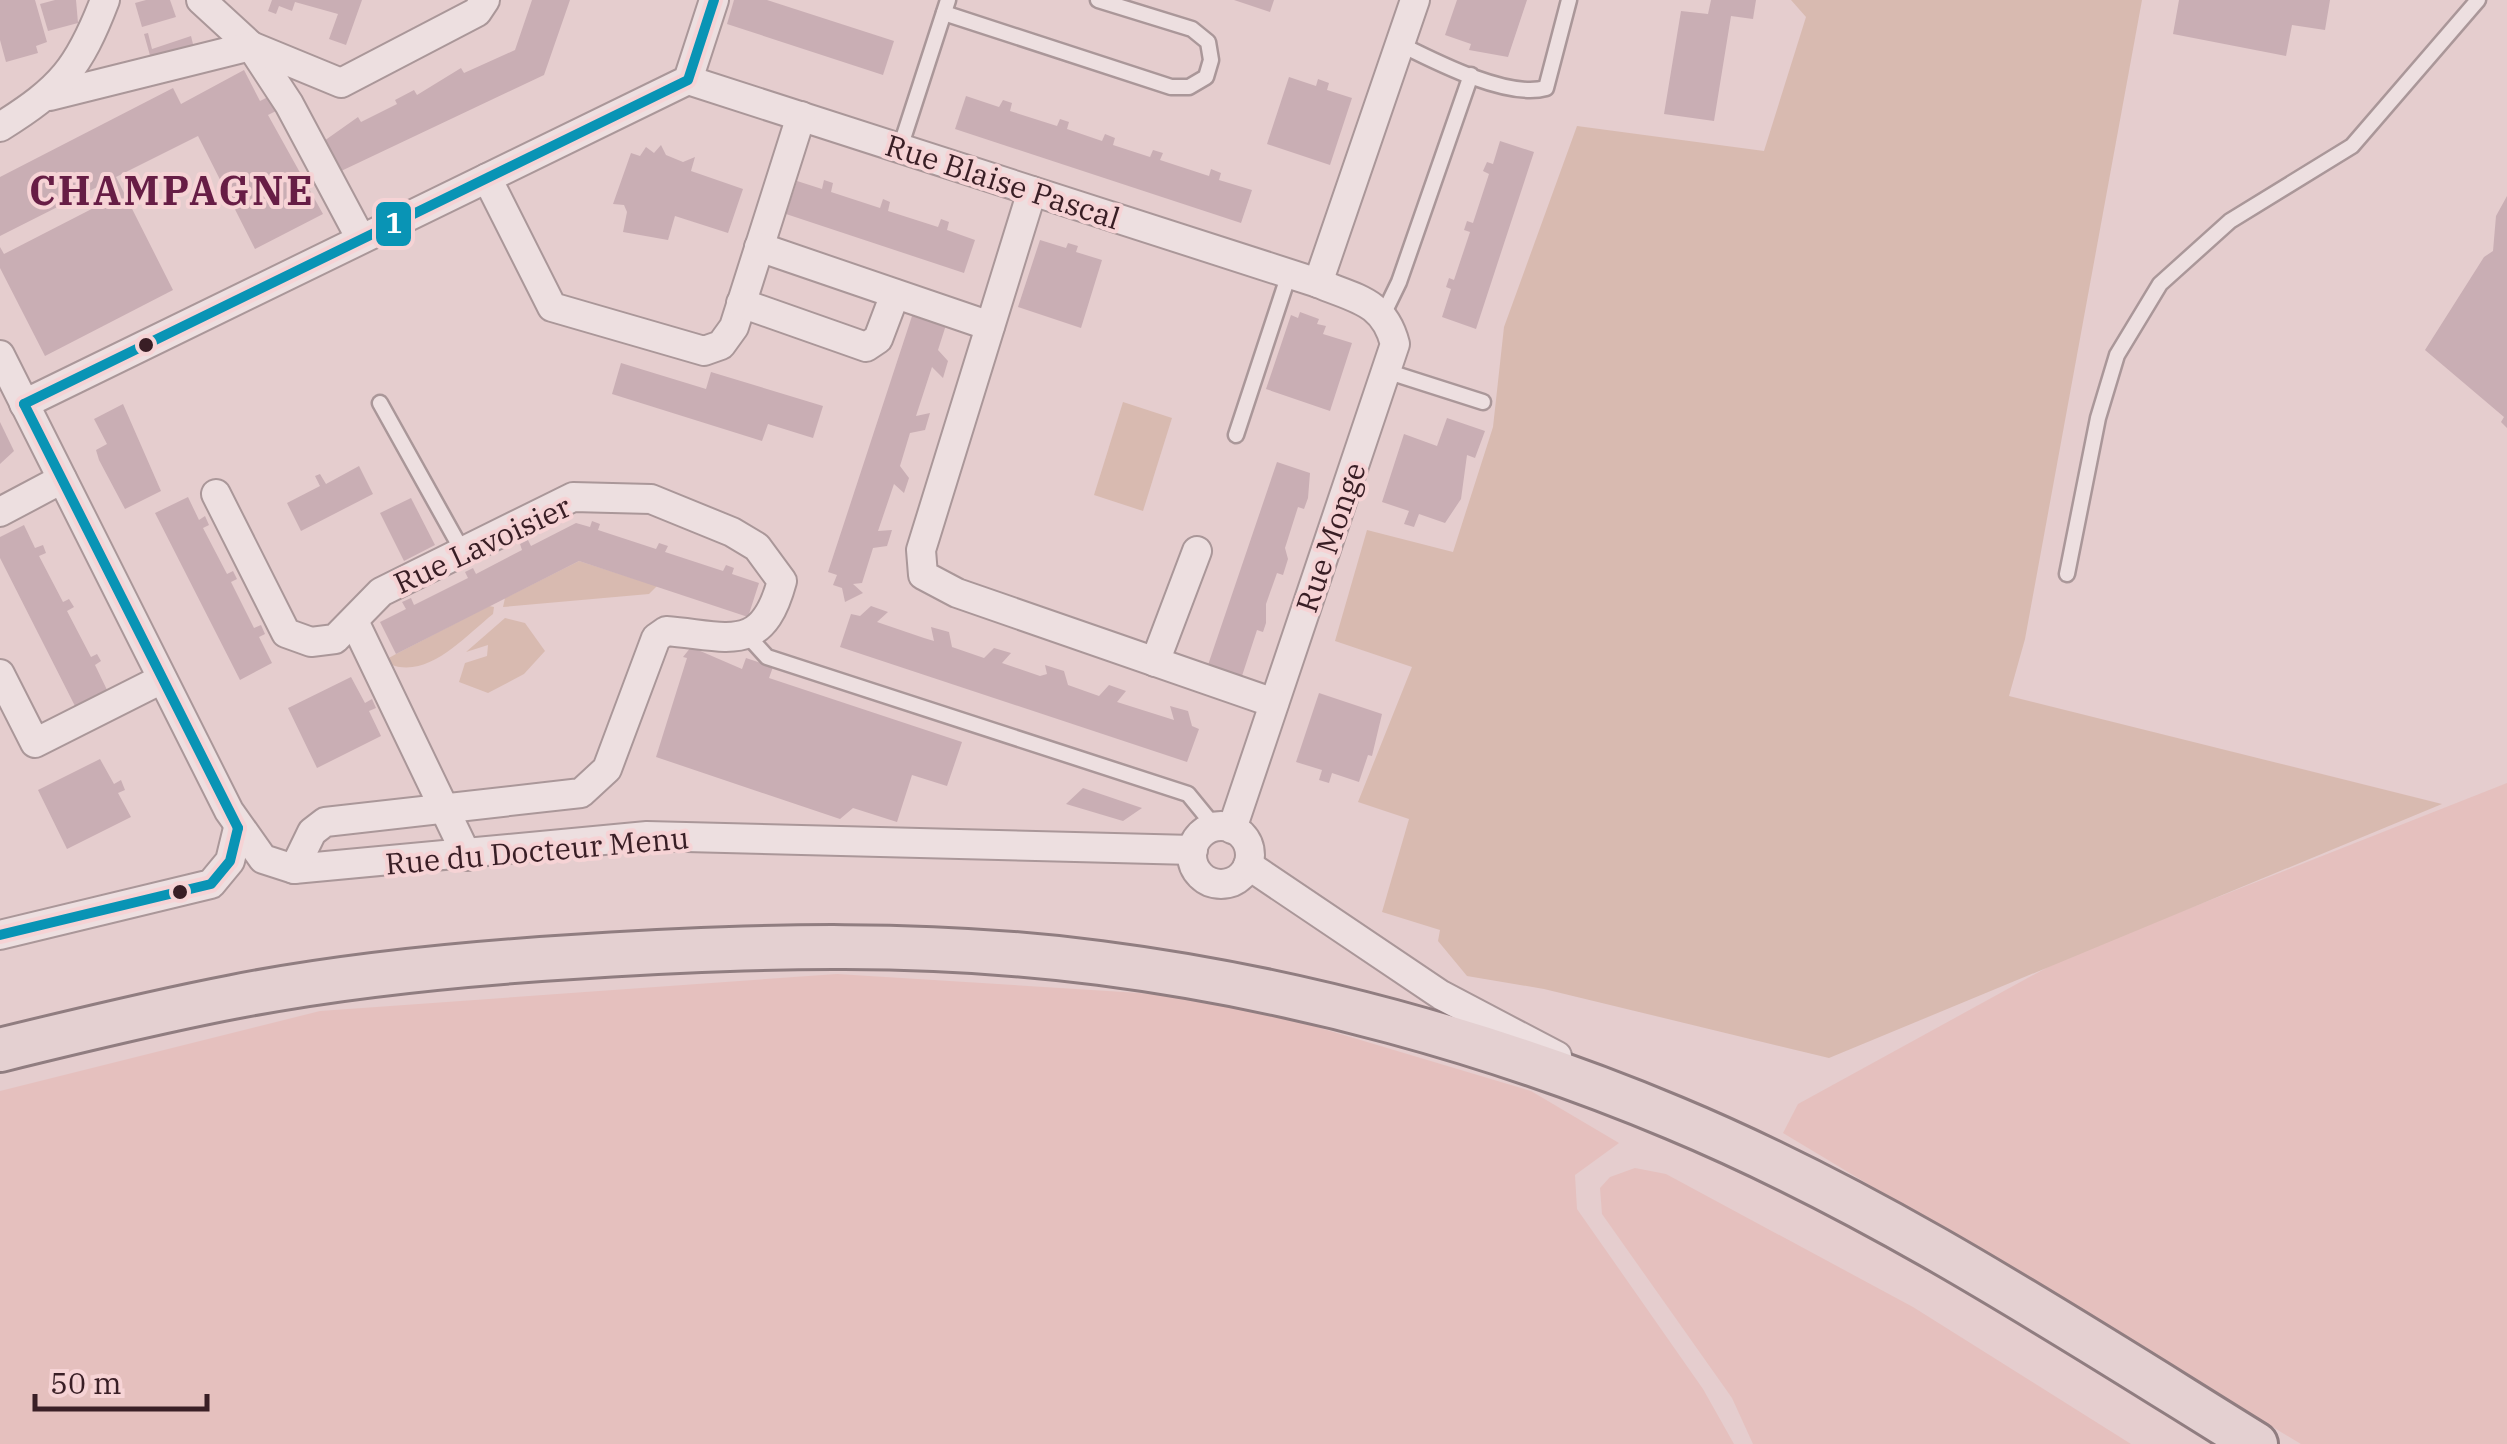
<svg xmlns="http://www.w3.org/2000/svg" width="2507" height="1444" font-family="'IBM Plex Serif',serif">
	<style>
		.farmland { fill: #e5c0be }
		.green { fill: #d8bab0 }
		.building { fill: #c9aeb4 }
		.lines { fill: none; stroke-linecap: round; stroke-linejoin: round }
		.service-casing { stroke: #aa9799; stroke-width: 19 }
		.minor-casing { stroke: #aa9799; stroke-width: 32 }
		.primary-casing { stroke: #907d80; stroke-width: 48 }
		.service { stroke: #eddfe0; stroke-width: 14 }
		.minor { stroke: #eddfe0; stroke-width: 28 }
		.primary { stroke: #e4d0d1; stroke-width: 42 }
		.bus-1-casing { stroke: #f6d3d5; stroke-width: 18 }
		.bus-1 { stroke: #0994b5; stroke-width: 10 }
		.bus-dot { fill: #391e25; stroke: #f6d3d5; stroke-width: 4 }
		.labels { text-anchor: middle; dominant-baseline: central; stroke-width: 8; stroke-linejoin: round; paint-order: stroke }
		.street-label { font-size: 30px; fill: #391e25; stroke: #f6d3d5 }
		.district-label { font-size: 40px; font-weight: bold; letter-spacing: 2.5px; fill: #671d45; stroke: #f6d3d5 }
		.line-badge { stroke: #f6d3d5; stroke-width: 4 }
		.badge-label { font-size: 28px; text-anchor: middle; font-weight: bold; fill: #fff }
	</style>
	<rect width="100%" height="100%" fill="#e5cdce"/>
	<g class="farmland">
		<polygon points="2507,783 2507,1444 2301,1444 1783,1133 1798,1104 2066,957"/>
		<polygon points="837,974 1220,998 1531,1091 1619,1143 1575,1175 1577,1209 1703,1389 1734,1444 0,1444 0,1091 320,1011"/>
		<polygon points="1635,1168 1666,1174 1913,1307 2131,1444 1753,1444 1732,1398 1602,1214 1600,1188 1610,1177"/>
	</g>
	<g class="green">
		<polygon points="1791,0 2142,0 2025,639 2009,696 2442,804 1829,1058 1544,989 1467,976 1438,941 1440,930 1382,912 1409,819 1358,802 1412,667 1335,641 1367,530 1453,552 1493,427 1504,327 1577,126 1764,151 1806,17"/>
		<polygon points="1123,402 1172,418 1143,511 1094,495"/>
		<polygon points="579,561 657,586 649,594 503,607 505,598"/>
		<path d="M 489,606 L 494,607 L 493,614 C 464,637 428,680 389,664 L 387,659 L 396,654 Z"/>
		<polygon points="505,618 525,623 545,651 524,674 488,693 459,682 465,663 487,656 488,645 466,652"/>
	</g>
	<g class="building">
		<polygon points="0,0 35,0 47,42 36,46 38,53 6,62 0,40"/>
		<polygon points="55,0 76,0 78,23 48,31 40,4"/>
		<polygon points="146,0 170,0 176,17 142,27 135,3"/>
		<polygon points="272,0 362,0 346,45 329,39 338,14 295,2 292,11 279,6 276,14 268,11"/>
		<polygon points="532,0 570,0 544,75 339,172 324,141 358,117 361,122 397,104 395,100 414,90 417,95 461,68 464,73 515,50"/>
		<polygon points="734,0 767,0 894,41 883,75 727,24"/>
		<polygon points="1234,0 1274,0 1270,12"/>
		<polygon points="1457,0 1527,0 1508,57 1469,50 1471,44 1445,35"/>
		<polygon points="1711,0 1756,0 1753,19 1731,16 1714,121 1664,114 1681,11 1708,14"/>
		<polygon points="2179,0 2330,0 2325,30 2292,25 2286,56 2173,34"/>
		<polygon points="148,33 152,49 191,36 194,48 151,59 144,34"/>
		<polygon points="244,70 260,101 268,97 276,111 268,115 323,214 255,249 198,136 116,177 173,290 45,356 0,268 0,247 4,254 115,197 107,182 0,236 0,177 173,88 181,104"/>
		<polygon points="1289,77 1316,86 1318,79 1329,83 1327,90 1352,98 1330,165 1267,144"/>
		<polygon points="966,96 999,107 1003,100 1012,103 1010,111 1057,126 1060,119 1069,122 1067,129 1102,141 1105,134 1115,138 1113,145 1150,157 1153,150 1163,153 1160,160 1209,176 1211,169 1221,173 1219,180 1252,190 1241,223 955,129"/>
		<polygon points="1500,141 1534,152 1476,329 1442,317 1451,289 1446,287 1449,278 1454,280 1470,232 1464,230 1467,221 1473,223 1489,174 1483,171 1487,162 1493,164"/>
		<polygon points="661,145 666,155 683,162 695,157 691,171 743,189 728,233 675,216 668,240 623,232 627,212 624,205 613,204 631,153 640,156 646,147 654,153"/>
		<polygon points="824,180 833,183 831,192 880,208 883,199 890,202 888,211 938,227 941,219 949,222 947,230 975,240 964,273 786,214 797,181 822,189"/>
		<polygon points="2507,196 2507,428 2501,422 2504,417 2425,350 2484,257 2493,251 2496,216"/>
		<polygon points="1040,240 1066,248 1068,243 1078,246 1076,252 1102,260 1081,328 1018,307"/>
		<polygon points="1300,312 1319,319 1317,324 1326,326 1323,334 1352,343 1330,411 1266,389 1291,315 1298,318"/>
		<polygon points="913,313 946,325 938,350 948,361 943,378 932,367 916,416 930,413 925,430 910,433 900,466 909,478 904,493 894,484 878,531 892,530 887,546 873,548 862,583 853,584 863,593 845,602 842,588 833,585 837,575 828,572"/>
		<polygon points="621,363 706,389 711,372 823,406 813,438 768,424 762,441 612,394"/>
		<polygon points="123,404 161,491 125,509 99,460 96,450 107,444 94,419"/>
		<polygon points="1447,418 1485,431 1475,458 1467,455 1461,499 1445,523 1419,514 1414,527 1404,524 1409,511 1382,502 1404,434 1437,446"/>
		<polygon points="0,422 14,451 0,464"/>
		<polygon points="1277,462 1310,473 1308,498 1304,509 1298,507 1285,548 1288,559 1283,575 1277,573 1266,604 1266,623 1263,632 1257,630 1241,679 1207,668"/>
		<polygon points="359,466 373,494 301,531 287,503 320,486 315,476 320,474 326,484"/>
		<polygon points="188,497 199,520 205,516 209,525 203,528 227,574 233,571 237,579 231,582 254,628 261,625 265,634 259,637 272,663 240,680 155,513"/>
		<polygon points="411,498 435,545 404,561 380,513"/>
		<polygon points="592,521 600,524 598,530 656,549 659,543 668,546 665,552 723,571 726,565 734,568 732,574 759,583 748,617 579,561 396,654 380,622 406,609 402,602 411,598 414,605 468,578 465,572 473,568 476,574 522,550 520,544 528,540 531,546 576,523 590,527"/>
		<polygon points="24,525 35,548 43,545 46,553 39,556 63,602 69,599 74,607 67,611 91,657 97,654 101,661 95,665 108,692 76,708 0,558 0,537"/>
		<polygon points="871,606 888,612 877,622 924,638 934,641 931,627 949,632 952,647 984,658 994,648 1011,653 1002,663 1040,676 1047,674 1045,665 1064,671 1068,685 1099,696 1109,685 1126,691 1117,702 1174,720 1170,706 1188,711 1192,726 1199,729 1187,762 840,647 851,614 860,616"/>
		<polygon points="691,647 742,669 746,658 773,667 769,678 962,742 947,786 912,775 897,822 853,808 840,819 656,757 687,658 683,657"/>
		<polygon points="351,677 365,703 372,699 376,708 369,711 381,736 317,768 288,708"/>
		<polygon points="1319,693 1382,714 1372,756 1368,755 1359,782 1332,773 1329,783 1319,780 1322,770 1296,762"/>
		<polygon points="100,759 114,784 121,780 125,790 118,793 131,817 67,849 38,790"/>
		<polygon points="1083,788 1142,808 1123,821 1066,804"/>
	</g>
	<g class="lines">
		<defs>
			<g id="service">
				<polyline points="944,13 1171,87 1189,87 1206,77 1211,60 1208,42 1192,29 1098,0"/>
				<path d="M 1400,44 C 1436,62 1508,99 1546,88 L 1569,0"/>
				<polyline points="900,148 948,0"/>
				<polyline points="1383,315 1399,282 1471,75"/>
				<polyline points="1386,371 1483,402"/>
				<polyline points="380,403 463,552"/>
				<polyline points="1236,435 1289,274"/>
				<polyline points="2067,574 2098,418 2117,355 2160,284 2230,221 2352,146 2478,0"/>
				<polyline points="747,635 767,657 1188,794 1215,827"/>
			</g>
			<g id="minor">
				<polyline points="201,0 251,46 289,104 361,239"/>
				<path d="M 688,80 L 1318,283 C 1356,299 1384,301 1395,344 L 1232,829"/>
				<polyline points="50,96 251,46 341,83 477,12 485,0"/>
				<path d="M 0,127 C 61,89 79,68 105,0"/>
				<polyline points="487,178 552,307 704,351 721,345 734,327 801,116"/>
				<polyline points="1032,191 921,550 923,575 957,593 1274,703"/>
				<polyline points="759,247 990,326"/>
				<polyline points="1318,283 1415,0"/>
				<polyline points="741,303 866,347 878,339 895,294"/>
				<polyline points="0,355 229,811 263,859 294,869 647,836 1193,850"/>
				<polyline points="24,404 688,80 714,0"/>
				<path d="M 216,494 L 286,633 L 311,642 L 335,639 L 381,592 L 573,497 L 651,499 L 732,532 L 757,547 L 782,581 C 762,655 729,636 666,631 L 656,638 L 607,769 L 581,793 L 325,822 L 312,832 L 294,869"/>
				<polyline points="0,512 62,479"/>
				<polyline points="354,621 467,856"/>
				<polyline points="1155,662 1197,551"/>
				<polyline points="0,674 35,743 162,679"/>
				<circle cx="1221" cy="855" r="29"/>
				<polyline points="1248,865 1441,995 1557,1056"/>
				<polyline points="0,935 211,884 230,861 238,828"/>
			</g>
			<path id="primary" d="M 0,1050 C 77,1031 155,1012 233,997 C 350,974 469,963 588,956 C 758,945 931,941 1100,963 C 1294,988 1493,1042 1674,1118 C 1880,1204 2067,1327 2256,1444"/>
		</defs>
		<use href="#service" class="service-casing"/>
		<use href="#minor" class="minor-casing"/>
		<use href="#primary" class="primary-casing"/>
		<use href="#service" class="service"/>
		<use href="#minor" class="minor"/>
		<use href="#primary" class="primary"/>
		<defs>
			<g id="bus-1">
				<polyline points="24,404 688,80 714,0"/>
				<polyline points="24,404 238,828"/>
				<polyline points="0,935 211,884 230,861 238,828"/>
			</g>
		</defs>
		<use href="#bus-1" class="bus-1-casing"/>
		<use href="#bus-1" class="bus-1"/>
	</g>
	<g class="bus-dot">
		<circle cx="146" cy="345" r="9"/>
		<circle cx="180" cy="892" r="9"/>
	</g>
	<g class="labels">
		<g class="street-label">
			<text transform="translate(1003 181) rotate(18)">Rue Blaise Pascal</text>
			<text transform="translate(1330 537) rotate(-71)">Rue Monge</text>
			<text transform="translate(482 544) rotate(-25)">Rue Lavoisier</text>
			<text transform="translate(537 850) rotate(-5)">Rue du Docteur Menu</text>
		</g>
		<g class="district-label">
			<text x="172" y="190">CHAMPAGNE</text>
		</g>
	</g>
	<rect class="line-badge" x="374" y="200" width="39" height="48" rx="10" fill="#0994b5"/>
	<g class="badge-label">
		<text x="394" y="233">1</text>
	</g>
	<path d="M35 1394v15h172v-15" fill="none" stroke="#391e25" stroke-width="5"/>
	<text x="50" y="1394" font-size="30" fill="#391e25" stroke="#f6d3d5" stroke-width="8" paint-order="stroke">50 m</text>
</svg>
